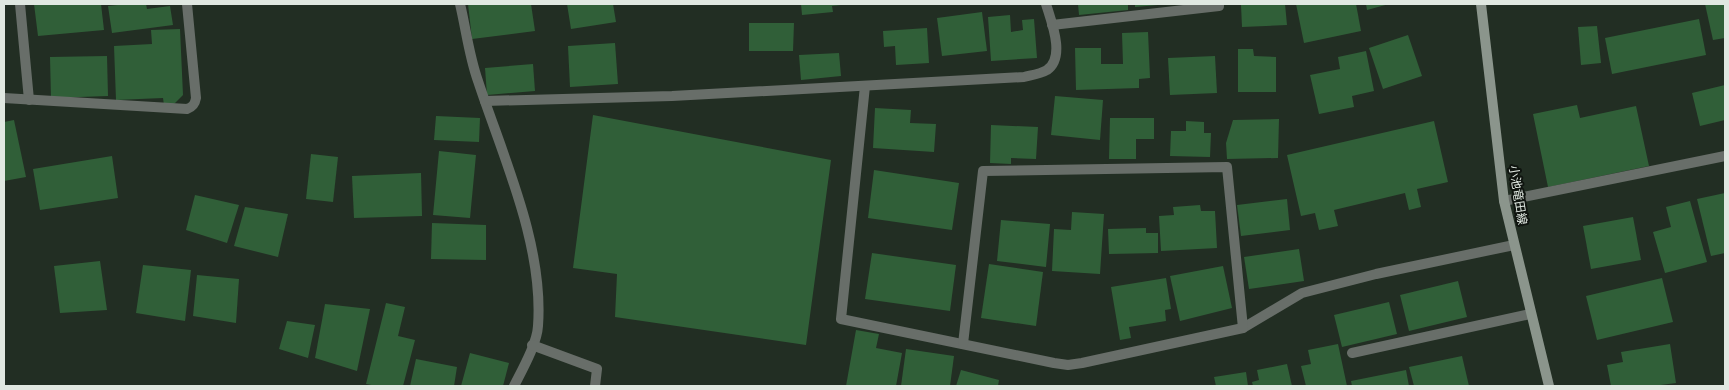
<svg xmlns="http://www.w3.org/2000/svg" width="1729" height="390" font-family="'Archivo Narrow','Noto Sans JP',sans-serif">
	<style>
		.building { fill: #305f38 }
		.lines { fill: none; stroke-linecap: round; stroke-linejoin: round }
		.minor { stroke: #686e69; stroke-width: 10 }
		.secondary { stroke: #8b958c; stroke-width: 10 }
		.labels { text-anchor: middle; dominant-baseline: central; stroke-width: 4; stroke-linejoin: round; paint-order: stroke }
		.street-label { font-size: 12px; fill: #e0e8e1; stroke: #0f140f }
	</style>
	<rect width="100%" height="100%" fill="#222e23"/>
	<g class="building">
		<polygon points="34,4 101,4 104,30 38,36"/>
		<polygon points="127,4 146,4 147,9 170,6 173,25 112,33 108,6"/>
		<polygon points="468,4 531,4 535,31 472,39"/>
		<polygon points="567,4 613,4 616,22 571,29"/>
		<polygon points="801,4 841,4 841,5 832,6 833,12 802,15"/>
		<polygon points="1078,4 1128,4 1128,10 1079,15"/>
		<polygon points="1135,4 1158,4 1158,5 1135,7"/>
		<polygon points="1258,4 1285,4 1287,25 1242,27 1241,5"/>
		<polygon points="1296,4 1356,4 1361,31 1304,43"/>
		<polygon points="1366,4 1389,4 1367,10"/>
		<polygon points="1705,4 1725,4 1725,38 1713,40"/>
		<polygon points="982,12 987,51 942,56 937,18"/>
		<polygon points="1010,15 1011,32 1023,30 1022,20 1034,19 1037,58 991,61 988,17"/>
		<polygon points="1699,19 1706,55 1612,74 1605,38"/>
		<polygon points="749,23 794,23 793,51 749,51"/>
		<polygon points="1597,26 1601,63 1581,65 1578,27"/>
		<polygon points="927,28 929,63 896,65 895,46 884,47 883,31"/>
		<polygon points="180,29 183,95 174,104 164,105 163,98 116,100 114,46 152,44 151,30"/>
		<polygon points="1148,32 1150,78 1139,79 1139,88 1076,90 1075,48 1101,48 1101,64 1123,64 1122,33"/>
		<polygon points="1408,35 1422,76 1383,89 1369,48"/>
		<polygon points="615,43 618,84 570,87 568,46"/>
		<polygon points="1238,49 1253,49 1254,56 1276,57 1276,92 1238,92"/>
		<polygon points="1366,51 1374,91 1352,96 1354,107 1319,114 1310,75 1340,69 1338,57"/>
		<polygon points="839,53 841,76 801,80 799,55"/>
		<polygon points="107,56 108,96 51,98 50,57"/>
		<polygon points="1215,56 1217,93 1170,95 1168,58"/>
		<polygon points="533,64 535,91 487,95 485,68"/>
		<polygon points="1725,85 1725,120 1700,126 1692,93"/>
		<polygon points="1055,96 1103,100 1100,140 1051,135"/>
		<polygon points="1577,105 1580,118 1636,106 1649,166 1548,187 1533,114"/>
		<polygon points="875,108 911,110 910,123 936,124 934,152 873,148"/>
		<polygon points="593,115 831,160 806,345 615,317 617,274 573,268"/>
		<polygon points="436,116 480,118 479,142 434,140"/>
		<polygon points="1110,118 1154,118 1154,139 1136,139 1136,159 1109,159"/>
		<polygon points="1279,119 1278,158 1227,159 1226,143 1233,120"/>
		<polygon points="14,120 26,177 4,181 4,122"/>
		<polygon points="1186,121 1204,122 1204,133 1211,133 1210,157 1170,156 1171,131 1186,131"/>
		<polygon points="1434,121 1448,182 1417,189 1421,207 1409,210 1405,193 1334,210 1338,226 1319,230 1315,213 1301,216 1287,155"/>
		<polygon points="991,125 1038,127 1036,159 1011,158 1011,164 990,163"/>
		<polygon points="439,151 476,155 470,218 433,215"/>
		<polygon points="311,154 338,157 333,202 306,199"/>
		<polygon points="112,156 118,198 40,210 33,169"/>
		<polygon points="874,170 959,183 952,230 868,218"/>
		<polygon points="421,173 422,216 354,218 352,176"/>
		<polygon points="1725,193 1725,253 1711,256 1697,199"/>
		<polygon points="195,195 239,205 227,243 186,230"/>
		<polygon points="1287,199 1290,230 1241,236 1237,205"/>
		<polygon points="1690,201 1707,262 1665,273 1653,232 1671,227 1666,207"/>
		<polygon points="1200,205 1201,211 1215,211 1217,248 1161,251 1159,216 1174,215 1173,207"/>
		<polygon points="245,207 288,214 278,257 234,246"/>
		<polygon points="1072,212 1104,214 1100,274 1052,271 1054,229 1071,230"/>
		<polygon points="1633,217 1641,260 1591,269 1583,226"/>
		<polygon points="1001,220 1050,224 1046,267 997,261"/>
		<polygon points="432,223 486,225 486,260 431,259"/>
		<polygon points="1146,228 1146,233 1158,233 1158,253 1109,254 1108,229"/>
		<polygon points="1299,249 1304,281 1249,289 1244,257"/>
		<polygon points="872,253 956,265 950,311 865,299"/>
		<polygon points="100,261 107,310 60,313 54,266"/>
		<polygon points="989,264 1043,272 1036,326 981,318"/>
		<polygon points="143,265 191,270 185,321 136,313"/>
		<polygon points="1223,266 1232,308 1180,321 1170,276"/>
		<polygon points="197,275 239,279 236,323 193,316"/>
		<polygon points="1166,278 1171,309 1165,310 1166,321 1129,327 1131,338 1120,340 1111,287"/>
		<polygon points="1662,278 1673,322 1597,340 1586,296"/>
		<polygon points="1458,281 1467,317 1409,331 1400,295"/>
		<polygon points="1389,302 1397,334 1342,347 1334,315"/>
		<polygon points="386,303 405,307 398,336 415,340 403,386 377,386 366,384"/>
		<polygon points="325,304 370,309 357,371 315,358"/>
		<polygon points="287,321 315,325 308,358 279,349"/>
		<polygon points="856,330 879,334 876,348 902,353 896,386 846,386"/>
		<polygon points="1338,344 1347,386 1306,386 1301,366 1311,364 1308,350"/>
		<polygon points="1670,344 1676,383 1653,386 1611,386 1607,365 1623,362 1621,352"/>
		<polygon points="906,349 954,356 950,386 901,386"/>
		<polygon points="470,353 509,363 503,386 461,386"/>
		<polygon points="1462,356 1469,386 1414,386 1409,367"/>
		<polygon points="416,359 457,367 454,386 410,386"/>
		<polygon points="1287,364 1292,386 1253,386 1252,382 1259,380 1257,370"/>
		<polygon points="961,370 999,380 998,386 956,386"/>
		<polygon points="1406,370 1409,386 1352,386 1351,381"/>
		<polygon points="1246,372 1248,386 1216,386 1214,377"/>
	</g>
	<g class="lines">
		<g class="minor">
			<polyline points="20,4 29,100"/>
			<path d="M 460,4 C 466,29 469,56 478,81 C 503,157 544,245 538,326 C 537,344 522,370 514,386"/>
			<polyline points="1052,25 1219,6 1219,4"/>
			<polyline points="865,86 841,319 1054,363 1068,365 1082,363 1243,328 1302,293 1376,274 1514,245"/>
			<path d="M 4,98 L 187,109 C 193,107 195,104 196,98 L 187,4"/>
			<path d="M 485,101 L 672,96 L 1024,77 C 1032,75 1040,74 1047,70 C 1066,57 1051,21 1046,4"/>
			<polyline points="1504,201 1725,156"/>
			<polyline points="963,344 983,171 1227,167 1243,328"/>
			<polyline points="532,345 597,369 595,386"/>
			<polyline points="1352,353 1530,314"/>
		</g>
		<polyline class="secondary" points="1481,4 1504,201 1549,386"/>
	</g>
	<g class="labels">
		<g class="street-label">
			<text transform="translate(1518 195) rotate(81)">小池竜田線</text>
		</g>
	</g>
	<rect width="1729" height="390" fill="none" stroke="#e0e8e1" stroke-width="10"/>
</svg>
